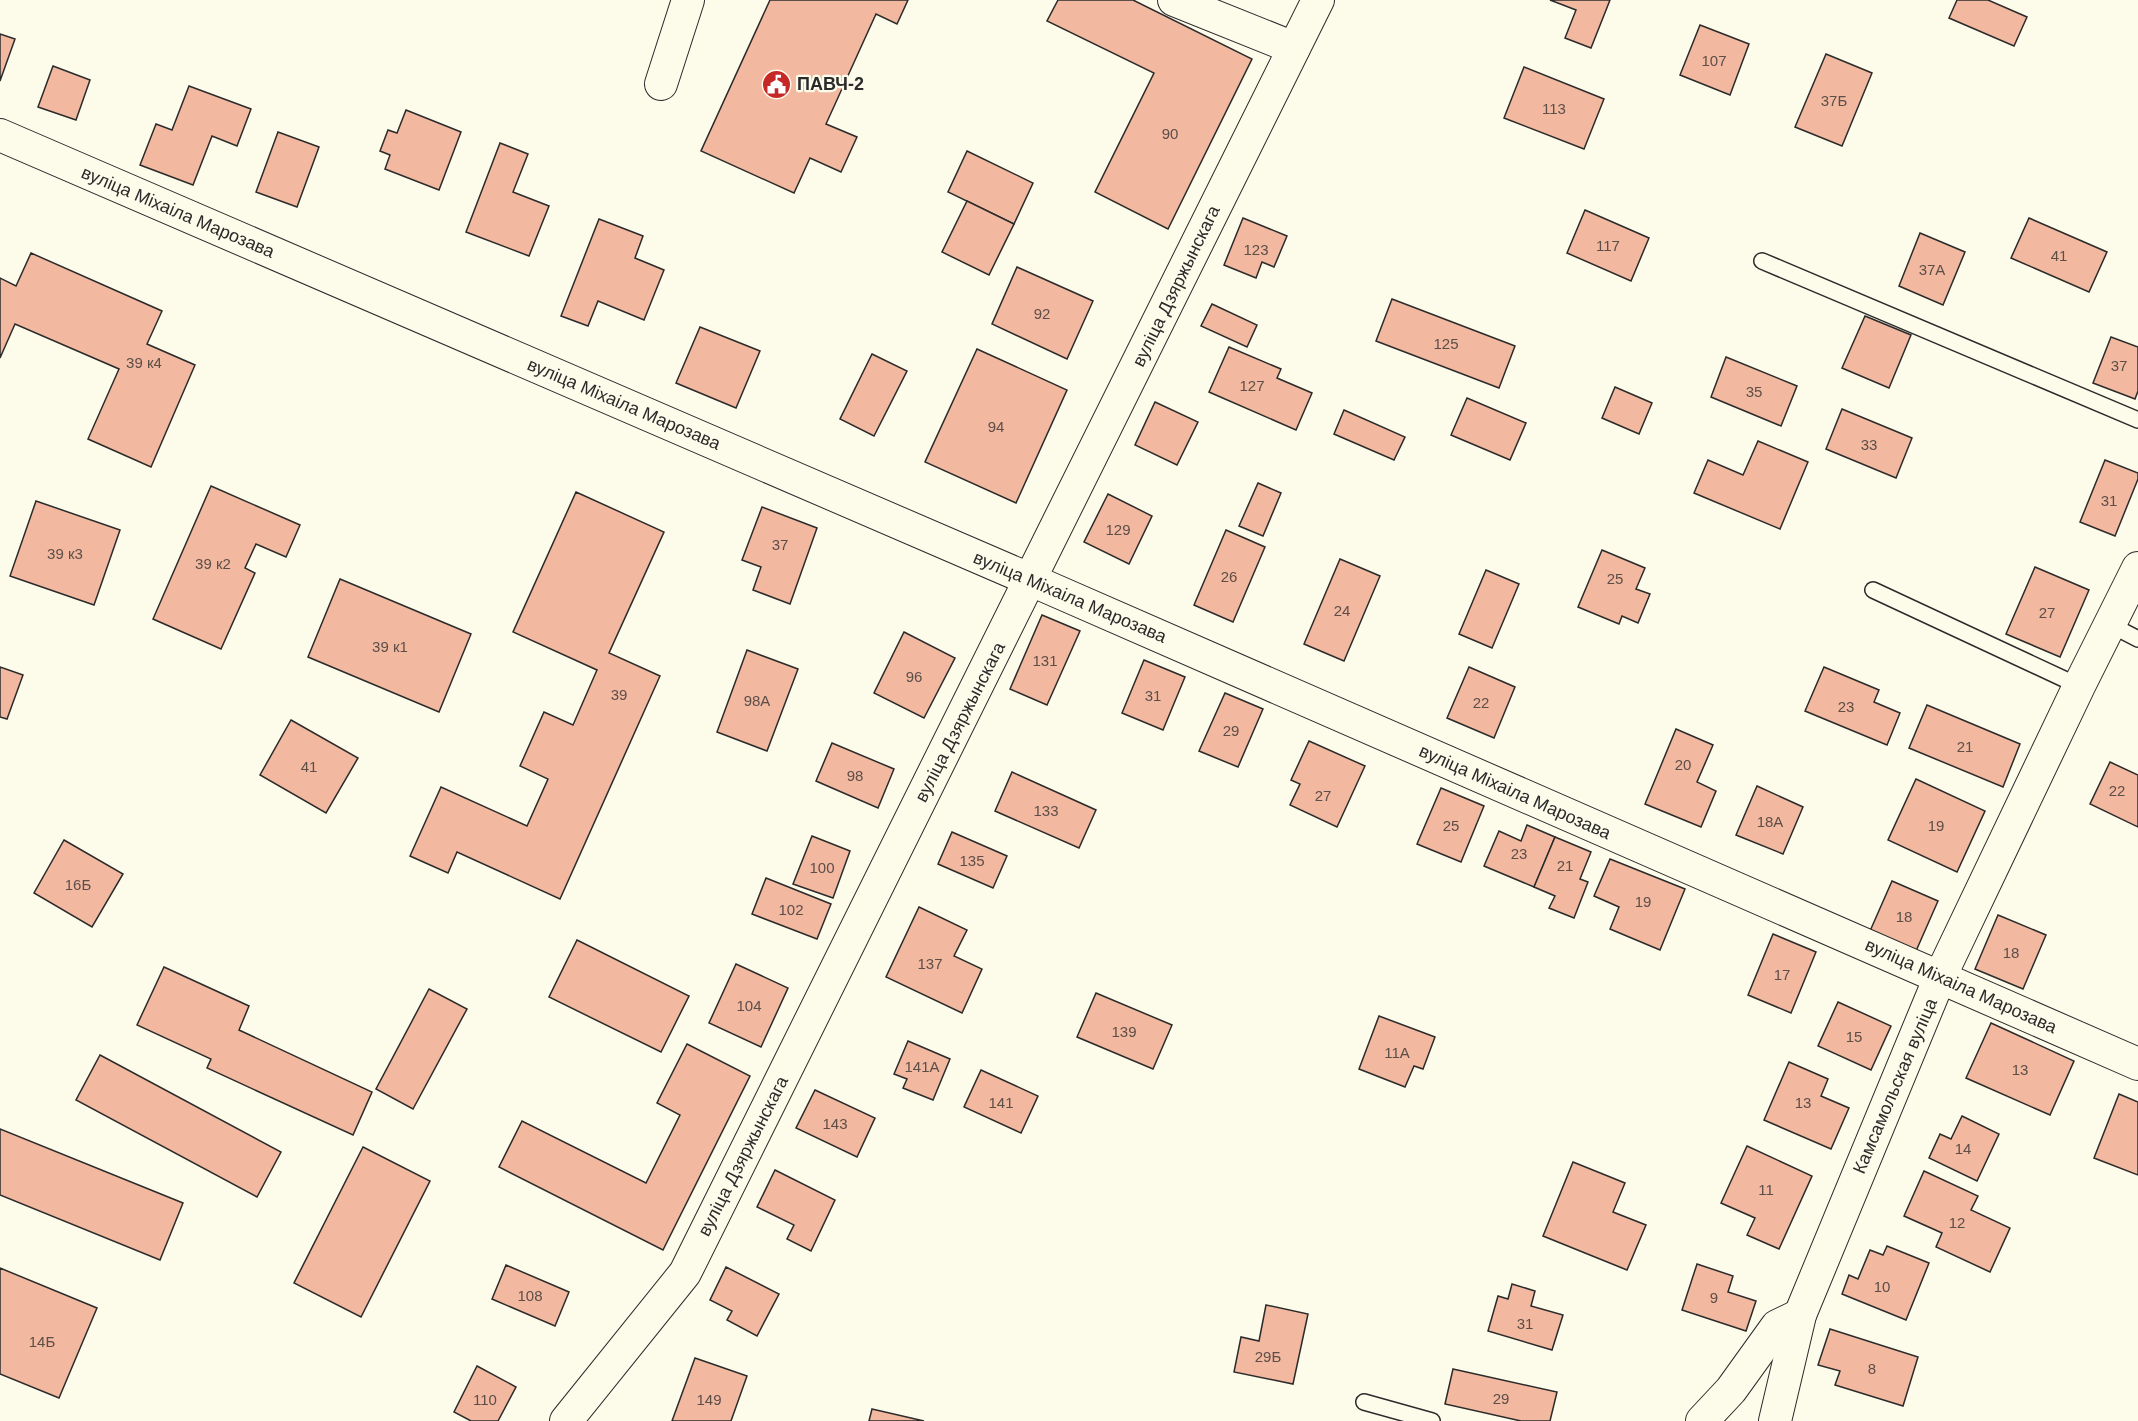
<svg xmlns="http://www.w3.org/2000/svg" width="2138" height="1421" font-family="Arial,sans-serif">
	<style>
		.building { fill: #f2b8a0; stroke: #2b2b2b; stroke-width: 1.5 }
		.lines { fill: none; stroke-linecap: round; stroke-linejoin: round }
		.service-casing { stroke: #2b2b2b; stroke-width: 18 }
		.minor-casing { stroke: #2b2b2b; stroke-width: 34 }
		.service { stroke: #fdfbea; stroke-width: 15 }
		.minor { stroke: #fdfbea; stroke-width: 32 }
		.labels { text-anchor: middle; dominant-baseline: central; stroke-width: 4.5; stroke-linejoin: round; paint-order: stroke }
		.number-label { font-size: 15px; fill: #5d4e48 }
		.poi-label { font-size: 18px; font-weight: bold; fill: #2b2b2b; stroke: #fdfbea; text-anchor: start }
		.street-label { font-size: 18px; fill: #2b2b2b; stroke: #fdfbea }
	</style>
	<rect width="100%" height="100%" fill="#fdfbea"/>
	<g class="building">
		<polygon points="770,0 908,0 897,24 876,14 826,124 857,137 841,172 810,158 794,193 701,151"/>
		<polygon points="1058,0 1133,0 1252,59 1168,229 1095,192 1154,73 1047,21"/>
		<polygon points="1550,0 1610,0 1591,48 1565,38 1576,10"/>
		<polygon points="1957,0 1988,0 2027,17 2014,46 1949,18"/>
		<polygon points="1700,25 1749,44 1730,95 1680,75"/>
		<polygon points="0,34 15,39 0,81"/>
		<polygon points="1826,54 1872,73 1842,146 1795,127"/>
		<polygon points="53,66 90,80 76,120 38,107"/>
		<polygon points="1524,67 1604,99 1584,149 1504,118"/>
		<polygon points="189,86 251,109 237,146 212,136 193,185 140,165 156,124 172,130"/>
		<polygon points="406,110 461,132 439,190 385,169 390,155 380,151 388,130 397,133"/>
		<polygon points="278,132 319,147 297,207 256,192"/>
		<polygon points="500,143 528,154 513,192 549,206 529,256 466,232"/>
		<polygon points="967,151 1033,183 1014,224 948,192"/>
		<polygon points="967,201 1014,224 989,275 942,252"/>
		<polygon points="1585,210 1649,238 1631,281 1567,253"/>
		<polygon points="1243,218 1287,236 1274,267 1262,262 1256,278 1224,265"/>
		<polygon points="2029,218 2107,252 2089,292 2011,258"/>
		<polygon points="599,219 643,236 635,258 664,270 644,320 598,301 588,326 561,316"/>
		<polygon points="1920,233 1965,252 1943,305 1899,286"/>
		<polygon points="31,253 162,311 147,344 195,365 151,467 88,439 119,369 15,324 0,358 0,278 16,286"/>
		<polygon points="1017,267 1093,301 1067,359 992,324"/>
		<polygon points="1392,299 1515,346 1499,388 1376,341"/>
		<polygon points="1212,304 1257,325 1247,347 1201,326"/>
		<polygon points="1865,316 1911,335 1889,388 1842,368"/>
		<polygon points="700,327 760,351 736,408 676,383"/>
		<polygon points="2111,337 2138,347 2138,391 2135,399 2093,383"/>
		<polygon points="1229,347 1281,369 1277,378 1312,393 1296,430 1209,392"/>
		<polygon points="977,349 1067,390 1016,503 925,462"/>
		<polygon points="872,354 907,371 874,436 840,419"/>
		<polygon points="1726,357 1797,386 1781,426 1711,397"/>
		<polygon points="1615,387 1652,403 1639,434 1602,418"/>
		<polygon points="1467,398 1526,423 1510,460 1451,435"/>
		<polygon points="1155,402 1198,422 1177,465 1135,445"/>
		<polygon points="1842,409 1912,438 1896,478 1826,449"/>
		<polygon points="1344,410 1405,437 1394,460 1334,434"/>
		<polygon points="1758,441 1808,462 1780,529 1694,493 1708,460 1743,475"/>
		<polygon points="2105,460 2138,473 2138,479 2115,536 2080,522"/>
		<polygon points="1258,483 1281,493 1263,536 1239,526"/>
		<polygon points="211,486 300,525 286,557 256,544 245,568 255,573 221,649 153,619"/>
		<polygon points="576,492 664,532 609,653 660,676 560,899 457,852 448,873 410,856 441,787 527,826 548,779 520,766 544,712 573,725 597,670 513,632"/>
		<polygon points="1108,494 1152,516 1129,564 1084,542"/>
		<polygon points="36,501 120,530 94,605 10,576"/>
		<polygon points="762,507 817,528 790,604 753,590 761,567 742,560"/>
		<polygon points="1226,530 1265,547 1233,622 1194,605"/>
		<polygon points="1602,550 1645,568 1636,589 1650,594 1638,623 1622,616 1619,624 1578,607"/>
		<polygon points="1340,559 1380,576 1344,661 1304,644"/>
		<polygon points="2035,567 2089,590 2060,657 2006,634"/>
		<polygon points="1486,570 1519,584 1492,648 1459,634"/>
		<polygon points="340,579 471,634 439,712 308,657"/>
		<polygon points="1042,615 1080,631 1047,705 1010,689"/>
		<polygon points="904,632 955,658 924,718 874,693"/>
		<polygon points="747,650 798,669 767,751 717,732"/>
		<polygon points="1144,660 1185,677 1163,730 1122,713"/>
		<polygon points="0,667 23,675 7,719 0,717"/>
		<polygon points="1469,667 1515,687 1494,738 1447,718"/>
		<polygon points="1824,667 1879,690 1874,702 1900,713 1887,745 1805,711"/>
		<polygon points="1225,693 1263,709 1238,767 1199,751"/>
		<polygon points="1927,705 2020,744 2003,787 1909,748"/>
		<polygon points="291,720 358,758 326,813 260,775"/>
		<polygon points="1676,729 1713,745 1697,782 1716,791 1701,827 1645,804"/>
		<polygon points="1309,741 1365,766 1337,827 1290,805 1300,784 1291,780"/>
		<polygon points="832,743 894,769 878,808 816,781"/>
		<polygon points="2110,762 2138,775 2138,827 2090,804"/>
		<polygon points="1012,772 1096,810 1079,848 995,811"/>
		<polygon points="1916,779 1985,811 1957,872 1888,840"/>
		<polygon points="1757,786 1803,807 1783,854 1736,835"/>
		<polygon points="1441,788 1484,806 1461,862 1417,844"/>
		<polygon points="1527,825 1555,837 1534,887 1484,866 1499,831 1521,841"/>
		<polygon points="952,832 1007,856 993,888 938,864"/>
		<polygon points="812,836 850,851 833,898 793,884"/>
		<polygon points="1555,837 1591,852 1580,879 1588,882 1574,918 1549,908 1555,896 1534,887"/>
		<polygon points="64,840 123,874 92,927 34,893"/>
		<polygon points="1610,859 1685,889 1660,950 1610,929 1619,907 1594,896"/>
		<polygon points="766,878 831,904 817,939 752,914"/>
		<polygon points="1892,881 1938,901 1916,951 1870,931"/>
		<polygon points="919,907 967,930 954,956 982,969 962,1013 886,977"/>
		<polygon points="1998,915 2046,935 2023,989 1975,969"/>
		<polygon points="1773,934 1816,952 1791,1013 1748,995"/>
		<polygon points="577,940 689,996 661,1052 549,997"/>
		<polygon points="736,964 788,988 761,1047 709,1023"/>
		<polygon points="164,967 249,1006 239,1030 372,1092 353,1135 207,1068 211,1059 137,1025"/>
		<polygon points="429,989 467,1009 413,1109 376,1089"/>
		<polygon points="1096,993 1172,1025 1153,1069 1077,1037"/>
		<polygon points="1838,1002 1891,1026 1871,1070 1818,1046"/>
		<polygon points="1379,1016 1435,1037 1423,1069 1414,1066 1405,1087 1359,1069"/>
		<polygon points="1991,1023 2074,1061 2050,1115 1966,1078"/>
		<polygon points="908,1041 950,1059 933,1100 903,1088 907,1079 894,1074"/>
		<polygon points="687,1044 750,1076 663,1250 499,1167 522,1121 646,1183 680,1115 657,1103"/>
		<polygon points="100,1055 281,1152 257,1197 76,1100"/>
		<polygon points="1789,1062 1828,1079 1821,1096 1849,1108 1831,1149 1764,1120"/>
		<polygon points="981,1070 1038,1096 1021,1133 964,1107"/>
		<polygon points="815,1090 875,1118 857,1157 796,1128"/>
		<polygon points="2119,1094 2138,1102 2138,1175 2094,1158"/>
		<polygon points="1962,1116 1999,1134 1977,1181 1929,1158 1940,1134 1951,1139"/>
		<polygon points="0,1129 183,1203 160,1260 0,1195"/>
		<polygon points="1747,1146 1812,1176 1779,1249 1747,1235 1755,1218 1721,1203"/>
		<polygon points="363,1147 430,1181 361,1317 294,1283"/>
		<polygon points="1573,1162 1625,1183 1613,1212 1646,1225 1627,1270 1543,1236"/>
		<polygon points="775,1170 835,1200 811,1251 787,1239 794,1225 757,1207"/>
		<polygon points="1924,1171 1978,1196 1971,1210 2010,1228 1990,1272 1936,1247 1942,1233 1904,1216"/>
		<polygon points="1887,1246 1929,1263 1906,1320 1842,1294 1849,1275 1858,1279 1870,1250 1883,1255"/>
		<polygon points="1697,1264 1733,1276 1728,1292 1756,1301 1746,1331 1682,1310"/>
		<polygon points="506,1265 569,1292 555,1326 492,1299"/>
		<polygon points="726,1267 779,1294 757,1336 727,1320 732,1311 710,1300"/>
		<polygon points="0,1268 97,1308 59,1398 0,1374"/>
		<polygon points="1512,1284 1535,1291 1531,1306 1563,1315 1552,1350 1488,1331 1498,1296 1508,1299"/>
		<polygon points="1266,1305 1308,1314 1293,1384 1234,1372 1241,1337 1259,1341"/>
		<polygon points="1830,1329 1918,1357 1903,1406 1835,1385 1840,1371 1818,1365"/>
		<polygon points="695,1358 747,1376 731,1421 672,1421"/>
		<polygon points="477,1366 516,1387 498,1421 471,1421 454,1412"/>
		<polygon points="1453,1369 1557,1392 1550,1421 1521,1421 1445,1404"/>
		<polygon points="872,1409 924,1421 869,1421"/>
	</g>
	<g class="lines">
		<defs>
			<g id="service">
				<polyline points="1762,261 2138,420"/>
				<polyline points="1873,590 2079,686"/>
				<polyline points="2111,625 2138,639"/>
				<polyline points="1364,1402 1432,1421"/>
			</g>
			<g id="minor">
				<polyline points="1174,0 1294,48"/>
				<polyline points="661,84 688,0"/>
				<polyline points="0,135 1031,580 2138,1064"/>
				<polyline points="566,1421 685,1273 1318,0"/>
				<polyline points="1702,1421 1731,1390 1777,1326 1800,1315"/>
				<polyline points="1775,1421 1800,1315 1940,977 2079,686 2138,568"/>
			</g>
		</defs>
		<use href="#service" class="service-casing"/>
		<use href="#minor" class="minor-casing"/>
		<use href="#service" class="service"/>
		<use href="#minor" class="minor"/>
	</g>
	<defs>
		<symbol id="civic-disc" viewBox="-11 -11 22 22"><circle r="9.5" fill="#c62828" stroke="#fdfbea"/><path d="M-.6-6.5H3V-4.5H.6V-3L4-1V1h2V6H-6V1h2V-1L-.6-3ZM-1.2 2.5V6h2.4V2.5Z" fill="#fff"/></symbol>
	</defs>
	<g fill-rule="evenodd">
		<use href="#civic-disc" x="760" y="68" width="33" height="33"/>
	</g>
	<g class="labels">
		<g class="number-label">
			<text x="1714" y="60">107</text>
			<text x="1834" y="100">37Б</text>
			<text x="1554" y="108">113</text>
			<text x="1170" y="133">90</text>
			<text x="1608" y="245">117</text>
			<text x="1256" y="249">123</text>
			<text x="2059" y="255">41</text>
			<text x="1932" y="269">37А</text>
			<text x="1042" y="313">92</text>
			<text x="1446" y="343">125</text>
			<text x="144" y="362">39 к4</text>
			<text x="2119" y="365">37</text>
			<text x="1252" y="385">127</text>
			<text x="1754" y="391">35</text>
			<text x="996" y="426">94</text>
			<text x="1869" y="444">33</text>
			<text x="2109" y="500">31</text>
			<text x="1118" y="529">129</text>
			<text x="780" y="544">37</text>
			<text x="65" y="553">39 к3</text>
			<text x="213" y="563">39 к2</text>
			<text x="1229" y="576">26</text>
			<text x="1615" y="578">25</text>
			<text x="1342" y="610">24</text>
			<text x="2047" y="612">27</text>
			<text x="390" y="646">39 к1</text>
			<text x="1045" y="660">131</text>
			<text x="914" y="676">96</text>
			<text x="619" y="694">39</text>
			<text x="1153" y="695">31</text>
			<text x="757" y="700">98А</text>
			<text x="1481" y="702">22</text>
			<text x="1846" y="706">23</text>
			<text x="1231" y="730">29</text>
			<text x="1965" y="746">21</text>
			<text x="1683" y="764">20</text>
			<text x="309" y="766">41</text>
			<text x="855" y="775">98</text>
			<text x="2117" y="790">22</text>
			<text x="1323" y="795">27</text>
			<text x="1046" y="810">133</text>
			<text x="1770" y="821">18А</text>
			<text x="1451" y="825">25</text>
			<text x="1936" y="825">19</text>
			<text x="1519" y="853">23</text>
			<text x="972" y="860">135</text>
			<text x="1565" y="865">21</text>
			<text x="822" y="867">100</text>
			<text x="78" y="884">16Б</text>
			<text x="1643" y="901">19</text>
			<text x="791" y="909">102</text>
			<text x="1904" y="916">18</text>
			<text x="2011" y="952">18</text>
			<text x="930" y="963">137</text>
			<text x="1782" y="974">17</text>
			<text x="749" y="1005">104</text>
			<text x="1124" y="1031">139</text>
			<text x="1854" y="1036">15</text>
			<text x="1397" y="1052">11А</text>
			<text x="922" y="1066">141А</text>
			<text x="2020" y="1069">13</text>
			<text x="1001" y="1102">141</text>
			<text x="1803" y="1102">13</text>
			<text x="835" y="1123">143</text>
			<text x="1963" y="1148">14</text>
			<text x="1766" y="1189">11</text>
			<text x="1957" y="1222">12</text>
			<text x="1882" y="1286">10</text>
			<text x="530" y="1295">108</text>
			<text x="1714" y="1297">9</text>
			<text x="1525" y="1323">31</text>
			<text x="42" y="1341">14Б</text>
			<text x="1268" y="1356">29Б</text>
			<text x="1872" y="1368">8</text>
			<text x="1501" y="1398">29</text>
			<text x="485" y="1399">110</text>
			<text x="709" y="1399">149</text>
		</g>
		<g class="poi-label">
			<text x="797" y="84">ПАВЧ-2</text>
		</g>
		<g class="street-label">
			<text transform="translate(178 212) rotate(23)">вуліца Міхаіла Марозава</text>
			<text transform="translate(1176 286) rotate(-64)">вуліца Дзяржынскага</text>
			<text transform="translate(624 404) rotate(23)">вуліца Міхаіла Марозава</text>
			<text transform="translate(1070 597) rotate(23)">вуліца Міхаіла Марозава</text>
			<text transform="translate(960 722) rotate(-63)">вуліца Дзяржынскага</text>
			<text transform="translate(1515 792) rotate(24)">вуліца Міхаіла Марозава</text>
			<text transform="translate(1961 986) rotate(24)">вуліца Міхаіла Марозава</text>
			<text transform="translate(1895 1086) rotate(-67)">Камсамольская вуліца</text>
			<text transform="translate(743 1156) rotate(-63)">вуліца Дзяржынскага</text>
		</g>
	</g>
</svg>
